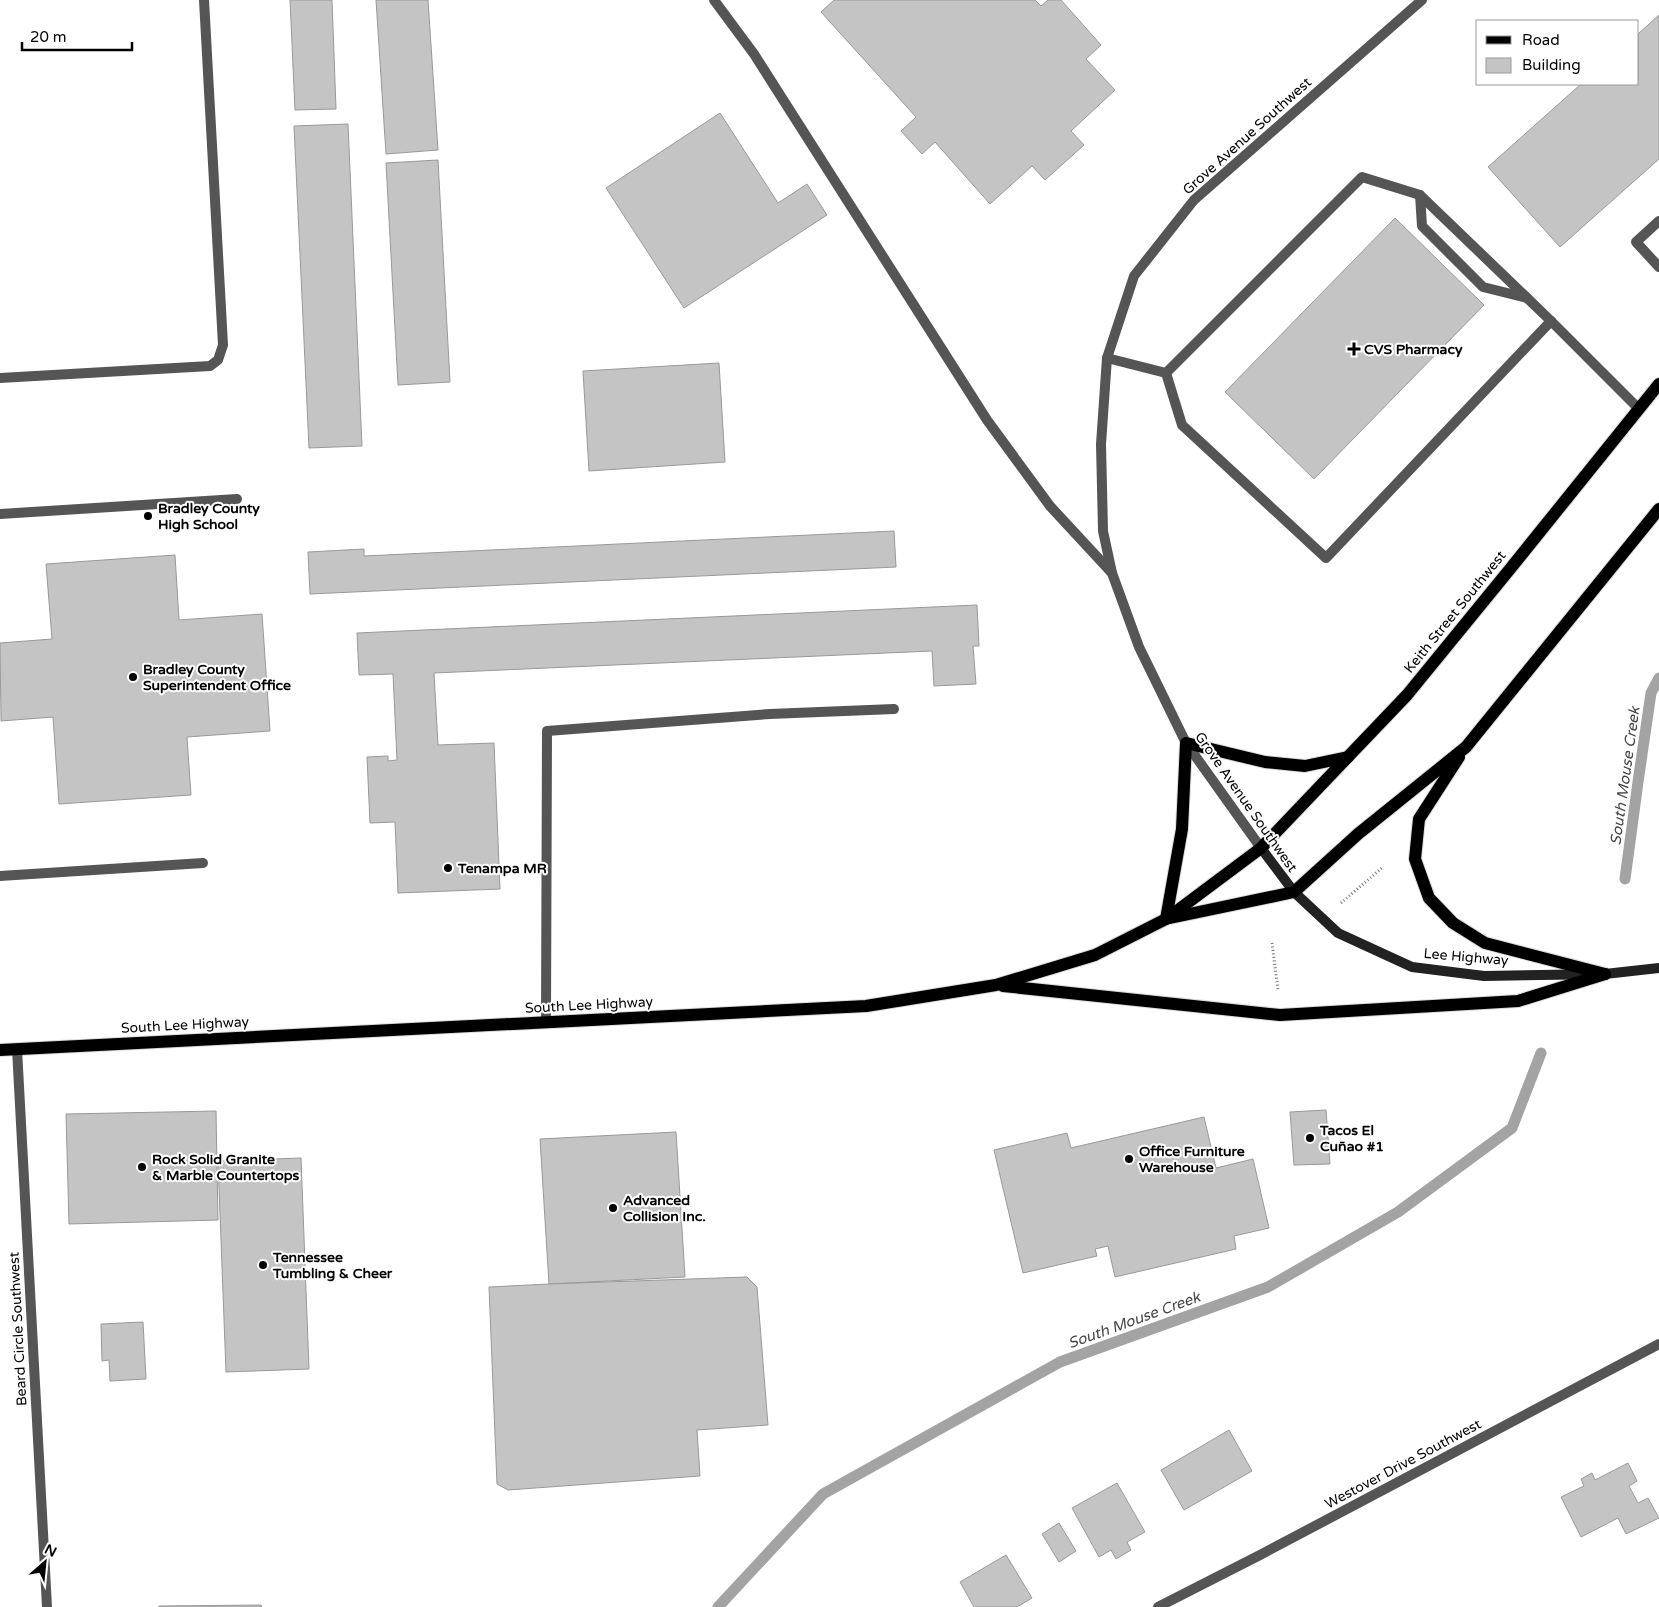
<svg xmlns="http://www.w3.org/2000/svg" width="1659" height="1607" font-family="'Varela Round',sans-serif">
	<style>
		.lines { fill: none; stroke-linecap: round; stroke-linejoin: round }
		.stream { stroke: #a3a3a3; stroke-width: 11 }
		.building { fill: #c4c4c4; stroke: #999 }
		.primary-casing { stroke: #dbdbdb; stroke-width: 14 }
		.path { stroke: #777; stroke-width: 3; stroke-dasharray: 1 2.5; stroke-linecap: butt }
		.lane { stroke: #555; stroke-width: 10 }
		.street { stroke: #555; stroke-width: 10 }
		.secondary { stroke: #222; stroke-width: 10 }
		.primary { stroke: #000; stroke-width: 12 }
		.poi-dot { fill: #000; stroke: #fff; stroke-width: 2 }
		.labels { text-anchor: middle; dominant-baseline: central; stroke-width: 4; stroke-linejoin: round; paint-order: stroke }
		.street-label { font-size: 14px; fill: #000; stroke: #fff }
		.poi-label { font-size: 14px; font-weight: bold; fill: #000; stroke: #fff; text-anchor: start }
		.water-label { font-size: 15px; font-style: italic; fill: #444; stroke: #fff }
	</style>
	<rect width="100%" height="100%" fill="#fff"/>
	<g class="lines">
		<g class="stream">
			<polyline points="1625,879 1638,782 1651,693 1659,678"/>
			<polyline points="718,1607 823,1494 1060,1362 1268,1287 1398,1212 1512,1128 1541,1053"/>
		</g>
	</g>
	<g class="building">
		<polygon points="290,0 332,0 336,109 295,110"/>
		<polygon points="376,0 428,0 438,150 386,154"/>
		<polygon points="834,0 1035,0 1041,6 1048,0 1061,0 1101,45 1086,59 1115,90 1071,131 1084,145 1045,180 1032,166 990,204 935,142 922,154 901,131 916,117 821,12"/>
		<polygon points="1659,15 1659,159 1560,247 1488,167 1581,84 1638,84 1638,34"/>
		<polygon points="720,113 778,203 807,184 827,215 684,308 606,188"/>
		<polygon points="348,124 362,446 309,448 294,126"/>
		<polygon points="438,160 450,382 398,385 386,163"/>
		<polygon points="1395,218 1484,305 1314,479 1225,392"/>
		<polygon points="719,363 725,462 589,471 583,371"/>
		<polygon points="894,531 896,567 310,594 308,552 364,549 364,556"/>
		<polygon points="175,555 179,620 262,614 270,731 187,737 191,795 59,804 53,717 1,721 0,643 52,639 46,564"/>
		<polygon points="977,605 979,646 973,646 976,684 934,686 932,651 434,673 438,745 494,743 500,889 398,893 395,822 370,823 367,757 388,756 388,761 397,760 393,674 359,675 357,633"/>
		<polygon points="1326,1110 1330,1164 1294,1165 1290,1112"/>
		<polygon points="216,1111 218,1220 69,1224 66,1114"/>
		<polygon points="1204,1117 1216,1168 1253,1159 1269,1228 1234,1236 1236,1249 1115,1277 1108,1246 1095,1249 1097,1256 1023,1273 994,1150 1067,1133 1071,1148"/>
		<polygon points="676,1132 685,1277 549,1284 540,1139"/>
		<polygon points="301,1158 309,1369 226,1372 218,1161"/>
		<polygon points="747,1277 757,1287 768,1425 697,1430 700,1476 508,1490 497,1484 489,1287 549,1284"/>
		<polygon points="143,1322 146,1379 110,1381 109,1360 102,1361 101,1324"/>
		<polygon points="1229,1430 1252,1471 1184,1510 1161,1470"/>
		<polygon points="1628,1463 1637,1481 1629,1486 1638,1503 1648,1498 1659,1518 1626,1534 1618,1518 1581,1537 1561,1497 1584,1486 1581,1479 1592,1473 1595,1480"/>
		<polygon points="1117,1483 1145,1532 1127,1542 1131,1550 1116,1559 1111,1550 1099,1557 1072,1508"/>
		<polygon points="1059,1523 1076,1551 1059,1562 1042,1534"/>
		<polygon points="1006,1555 1032,1598 1017,1607 974,1607 960,1582"/>
		<polygon points="261,1605 262,1607 159,1607 159,1606"/>
	</g>
	<g class="lines">
		<defs>
			<g id="primary">
				<polyline points="1459,757 1419,819 1415,859 1429,898 1453,923 1485,943 1605,974"/>
				<polyline points="1170,918 1294,892 1358,834 1466,747 1659,509"/>
				<polyline points="1166,919 1182,829 1186,743 1265,762 1305,766 1348,757"/>
				<polyline points="1003,986 1280,1015 1518,1001 1605,974"/>
				<polyline points="0,1050 866,1006 996,985 1095,955 1166,919 1261,848 1407,695 1510,569 1659,384"/>
			</g>
		</defs>
		<use href="#primary" class="primary-casing"/>
		<g class="path">
			<polyline points="1341,903 1383,867"/>
			<polyline points="1272,943 1278,990"/>
		</g>
		<g class="lane">
			<polyline points="714,0 754,54 987,420 1050,506 1112,573"/>
			<polyline points="1420,195 1422,226 1483,287 1527,298"/>
			<polyline points="1659,221 1636,242 1659,267"/>
			<polyline points="1107,358 1166,373 1182,425 1326,558 1551,321"/>
			<polyline points="1166,373 1362,177 1420,195 1551,321 1639,409"/>
			<polyline points="0,378 210,366 218,360 223,345 204,0"/>
			<polyline points="0,514 237,499"/>
			<polyline points="0,876 203,863"/>
			<polyline points="546,1022 547,731 770,714 894,709"/>
		</g>
		<g class="street">
			<polyline points="1261,848 1186,743 1139,647 1112,573 1103,531 1101,444 1107,358 1134,276 1194,200 1422,0"/>
			<polyline points="17,1049 47,1607"/>
			<polyline points="1158,1607 1260,1555 1659,1344"/>
		</g>
		<polyline class="secondary" points="1261,848 1294,892 1338,933 1412,967 1484,976 1605,974 1659,968"/>
		<use href="#primary" class="primary"/>
	</g>
	<g class="poi-dot">
		<path d="M1351.5 341.5h5v5h5v5h-5v5h-5v-5h-5v-5h5z"/>
		<circle cx="148" cy="516" r="5"/>
		<circle cx="133" cy="677" r="5"/>
		<circle cx="448" cy="868" r="5"/>
		<circle cx="1310" cy="1138" r="5"/>
		<circle cx="1129" cy="1159" r="5"/>
		<circle cx="142" cy="1167" r="5"/>
		<circle cx="613" cy="1208" r="5"/>
		<circle cx="263" cy="1265" r="5"/>
	</g>
	<g class="labels">
		<g class="street-label">
			<text transform="translate(1247 136) rotate(-42)">Grove Avenue Southwest</text>
			<text transform="translate(1455 612) rotate(-51)">Keith Street Southwest</text>
			<text transform="translate(1246 802) rotate(55)">Grove Avenue Southwest</text>
			<text transform="translate(1466 957) rotate(5)">Lee Highway</text>
			<text transform="translate(589 1005) rotate(-3)">South Lee Highway</text>
			<text transform="translate(185 1025) rotate(-3)">South Lee Highway</text>
			<text transform="translate(18 1329) rotate(-93)">Beard Circle Southwest</text>
			<text transform="translate(1403 1464) rotate(-28)">Westover Drive Southwest</text>
		</g>
		<g class="poi-label">
			<text x="1364" y="349">CVS Pharmacy</text>
			<text x="158" y="508">Bradley County<tspan x="158" dy="16">High School</tspan></text>
			<text x="143" y="669">Bradley County<tspan x="143" dy="16">Superintendent Office</tspan></text>
			<text x="458" y="868">Tenampa MR</text>
			<text x="1320" y="1130">Tacos El<tspan x="1320" dy="16">Cuñao #1</tspan></text>
			<text x="1139" y="1151">Office Furniture<tspan x="1139" dy="16">Warehouse</tspan></text>
			<text x="152" y="1159">Rock Solid Granite<tspan x="152" dy="16">&amp; Marble Countertops</tspan></text>
			<text x="623" y="1200">Advanced<tspan x="623" dy="16">Collision Inc.</tspan></text>
			<text x="273" y="1257">Tennessee<tspan x="273" dy="16">Tumbling &amp; Cheer</tspan></text>
		</g>
		<g class="water-label">
			<text transform="translate(1625 776) rotate(-82)">South Mouse Creek</text>
			<text transform="translate(1134 1320) rotate(-20)">South Mouse Creek</text>
		</g>
	</g>
	<rect x="1476" y="20" width="162" height="65" fill="#ffffff" stroke="#999999"/>
	<rect x="1486" y="36" width="25" height="8" fill="#000000" stroke="#999999"/>
	<text x="1522" y="45" font-size="15" fill="#000000">Road</text>
	<rect x="1486" y="58" width="25" height="15" fill="#c4c4c4" stroke="#999999"/>
	<text x="1522" y="70" font-size="15" fill="#000000">Building</text>
	<g transform="translate(45 1562) rotate(27)" stroke="#ffffff" stroke-width="4" paint-order="stroke">
	<path d="M0-4L9 19L0 12L-9 19Z" fill="#000000"/>
	<text y="-8" font-size="14" font-weight="bold" text-anchor="middle" fill="#000000">N</text>
	</g>
	<path d="M22 42v8h110v-8" fill="none" stroke="#000000" stroke-width="2.5"/>
	<text x="30" y="42" font-size="15" fill="#000000" stroke="#ffffff" stroke-width="4" paint-order="stroke">20 m</text>
</svg>
